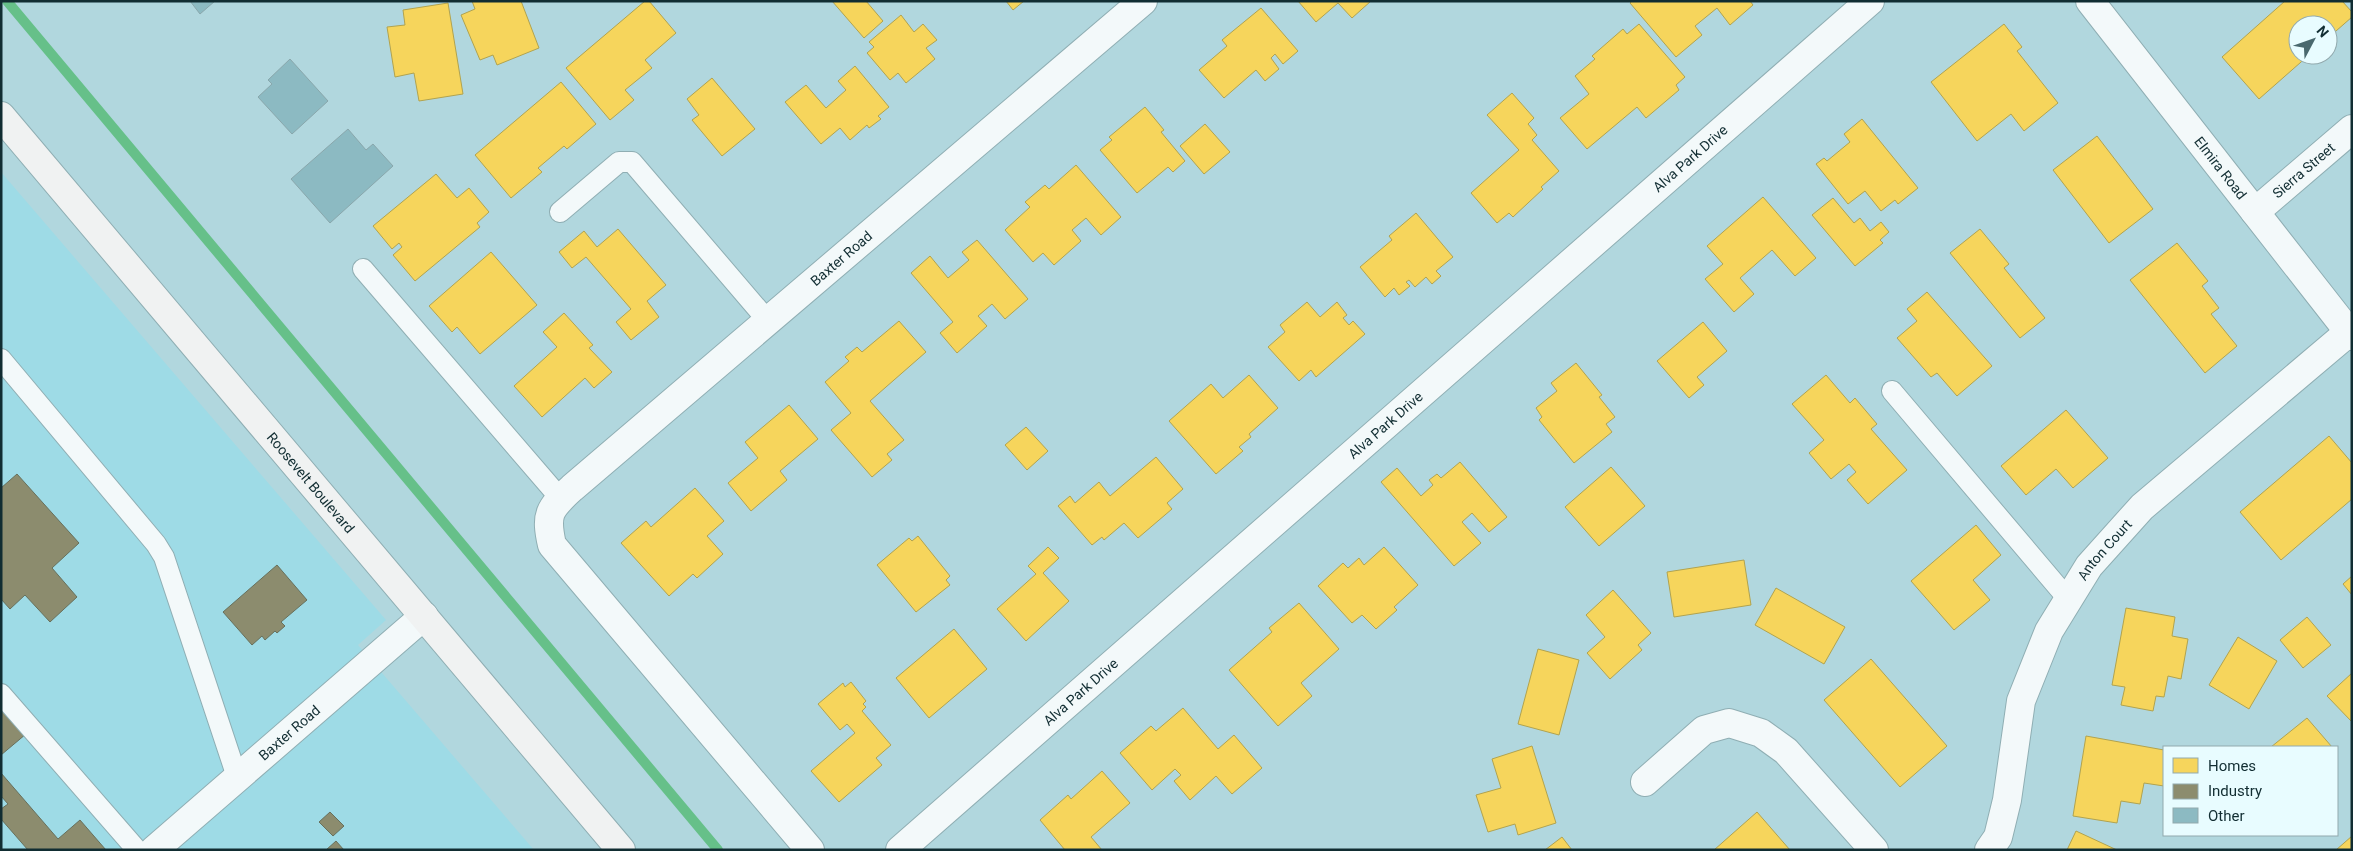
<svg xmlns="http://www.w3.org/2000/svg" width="2353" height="851" font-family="Roboto,sans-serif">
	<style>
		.built { fill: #9edbe6 }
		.homes { fill: #f6d55c; stroke: #b1a34f }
		.industry { fill: #8c8c6e; stroke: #67705c }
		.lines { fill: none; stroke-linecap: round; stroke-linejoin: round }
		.stream { stroke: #66c089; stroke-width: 10 }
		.building { fill: #8cbac2; stroke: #89a7ac }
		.service-casing { stroke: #8faeb3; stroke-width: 22 }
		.minor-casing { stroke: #8faeb3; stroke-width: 30 }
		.tertiary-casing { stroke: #8faeb3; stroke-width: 30 }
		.secondary-casing { stroke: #8faeb3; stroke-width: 30 }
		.service { stroke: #f3f9fa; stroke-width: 20 }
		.minor { stroke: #f3f9fa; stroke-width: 28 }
		.tertiary { stroke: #f3f9fa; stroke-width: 28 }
		.secondary { stroke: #f0f2f2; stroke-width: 28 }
		.labels { text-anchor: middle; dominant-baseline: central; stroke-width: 5; stroke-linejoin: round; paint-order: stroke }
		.street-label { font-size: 14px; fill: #112d32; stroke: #e8fcff }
	</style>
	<rect width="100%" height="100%" fill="#b1d7de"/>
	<polygon class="built" points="1,172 386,620 358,645 534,850 1,850"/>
	<g class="homes">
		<polygon points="472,1 521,1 539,48 497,65 493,55 480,60 461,15 475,9"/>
		<polygon points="645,1 649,1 676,33 645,60 652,68 625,90 634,100 610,120 566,68"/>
		<polygon points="832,1 866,1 883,21 864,38"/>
		<polygon points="1006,1 1024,1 1013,10"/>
		<polygon points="1298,1 1371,1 1352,18 1338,3 1316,22"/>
		<polygon points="1632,1 1750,1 1753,5 1730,25 1717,8 1695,26 1702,35 1676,57 1630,3"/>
		<polygon points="2285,1 2342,1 2352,12 2352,17 2328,38 2328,25 2298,25 2298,55 2309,55 2259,99 2222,57"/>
		<polygon points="448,3 463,94 419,101 414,73 395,77 387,27 405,25 403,10"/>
		<polygon points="1261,8 1298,51 1283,64 1275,54 1271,58 1279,69 1265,81 1256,70 1224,98 1199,70 1227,46 1222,40"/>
		<polygon points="901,15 914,32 923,24 937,40 926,48 935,59 906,83 898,73 890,80 867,53 874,47 869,42"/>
		<polygon points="1639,24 1685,77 1676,85 1679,90 1646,118 1637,107 1587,149 1560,118 1589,94 1575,76 1595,59 1592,56 1623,29 1627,34"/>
		<polygon points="2004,24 2022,47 2017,51 2058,103 2024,131 2011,114 1977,141 1931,82"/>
		<polygon points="855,66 889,107 878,116 881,119 869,128 867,125 850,140 840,128 821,144 785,102 806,85 826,108 846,90 838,81"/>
		<polygon points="712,78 755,129 722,156 692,120 699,115 687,99"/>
		<polygon points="561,82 596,124 567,149 564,146 538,168 542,172 511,198 475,155"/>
		<polygon points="1512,93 1534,118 1528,124 1537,135 1532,140 1559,171 1541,187 1543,189 1513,217 1509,213 1497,223 1471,193 1519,150 1487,115"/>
		<polygon points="1145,107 1164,130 1161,132 1185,161 1173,172 1168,167 1137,193 1100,150 1112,140 1109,137"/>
		<polygon points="1862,119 1918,188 1898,204 1895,200 1881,211 1865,191 1848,204 1816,164 1824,158 1827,161 1850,142 1844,134"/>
		<polygon points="1205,124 1230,152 1204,174 1180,146"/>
		<polygon points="2097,136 2153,209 2109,243 2053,170"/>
		<polygon points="1076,165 1121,217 1101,235 1086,218 1072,230 1081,241 1054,265 1043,253 1033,262 1005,230 1030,207 1025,202 1045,185 1049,189"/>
		<polygon points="436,174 457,198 469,188 489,212 477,223 480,227 415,281 393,255 402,247 399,243 392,249 373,226"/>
		<polygon points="1763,197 1816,258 1795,276 1772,250 1740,278 1754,294 1734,312 1705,279 1723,264 1707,246"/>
		<polygon points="1833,198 1854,223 1860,218 1870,231 1881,222 1889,232 1880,240 1883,243 1855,266 1812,215"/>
		<polygon points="1416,213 1453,257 1436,271 1441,276 1432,284 1426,277 1415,287 1409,280 1406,282 1410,286 1399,295 1394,288 1385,297 1360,267 1392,240 1389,236"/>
		<polygon points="618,229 666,285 647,301 659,317 631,340 616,322 631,309 586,257 572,268 559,252 584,231 597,247"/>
		<polygon points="1980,229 2009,264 2004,268 2045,318 2020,338 1950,253"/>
		<polygon points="977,240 1028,299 1005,319 992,304 978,316 987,326 957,353 940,333 953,322 911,273 930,256 948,278 969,260 962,252"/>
		<polygon points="2177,243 2208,281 2202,286 2219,308 2211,314 2237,346 2205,373 2130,280"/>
		<polygon points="491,252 537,305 480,354 457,327 452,332 429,306"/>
		<polygon points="1927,292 1992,366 1957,396 1937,373 1931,377 1897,338 1917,321 1907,309"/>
		<polygon points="1307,302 1320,317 1337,302 1347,315 1343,318 1349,325 1353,321 1365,334 1316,377 1311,370 1299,381 1268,347 1285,332 1280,325"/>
		<polygon points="564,313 593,345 589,348 612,372 594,388 585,378 542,417 514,386 557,347 543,332"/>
		<polygon points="899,321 926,352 870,401 904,440 887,454 892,460 872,477 831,430 851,413 825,382 849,361 845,357 857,347 862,352"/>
		<polygon points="1703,322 1727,351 1697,377 1704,385 1689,398 1657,361"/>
		<polygon points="1576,363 1602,395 1599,397 1615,417 1606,424 1612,432 1574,463 1539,420 1542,417 1536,408 1557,391 1551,383"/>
		<polygon points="1249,375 1278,408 1249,434 1251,437 1239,447 1243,451 1216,474 1169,421 1211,384 1223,398"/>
		<polygon points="1826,375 1850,403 1855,398 1877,424 1871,429 1907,470 1868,504 1847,480 1856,472 1849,464 1831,479 1809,453 1824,440 1792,404"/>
		<polygon points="789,405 818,439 780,471 787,480 751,511 728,483 758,458 745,442"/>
		<polygon points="2066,410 2108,458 2073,488 2056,469 2026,495 2001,466"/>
		<polygon points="1026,427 1048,451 1027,470 1005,445"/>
		<polygon points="2329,436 2352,463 2352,499 2281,560 2240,512"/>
		<polygon points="1156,457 1183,489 1167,503 1172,509 1138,538 1124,523 1104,540 1102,537 1092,545 1058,506 1070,496 1075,503 1099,482 1110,496"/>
		<polygon points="1460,462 1507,517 1489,532 1472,513 1462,522 1481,543 1454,566 1381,482 1397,468 1421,496 1433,485 1429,480 1437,474 1441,478"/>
		<polygon points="1611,467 1645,506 1599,546 1565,507"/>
		<polygon points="695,488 724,521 707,536 723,554 697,578 693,574 669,596 621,543 646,521 651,527"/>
		<polygon points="1976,525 2001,555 1973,580 1990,600 1954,630 1911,581"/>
		<polygon points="918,536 950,576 946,580 950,585 916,612 877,565 909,538 912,541"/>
		<polygon points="1048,547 1059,558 1043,573 1069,601 1026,641 997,609 1036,574 1028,566"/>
		<polygon points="1384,547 1418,585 1394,607 1397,610 1376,629 1362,615 1352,623 1318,586 1343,563 1348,568 1359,558 1364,565"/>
		<polygon points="1744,560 1751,605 1674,617 1667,572"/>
		<polygon points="2352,576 2352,595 2343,584"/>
		<polygon points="1776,588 1845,627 1824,664 1755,625"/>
		<polygon points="1613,590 1651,633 1638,645 1642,650 1610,679 1587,653 1605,637 1586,615"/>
		<polygon points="1299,603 1339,649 1301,683 1312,696 1278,726 1229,670 1272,632 1269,628"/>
		<polygon points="2126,608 2175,617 2172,636 2188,639 2181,679 2168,676 2164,697 2156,696 2153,711 2121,705 2125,687 2112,685"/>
		<polygon points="2307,617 2331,645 2303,668 2280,640"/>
		<polygon points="954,629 987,669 929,718 896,678"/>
		<polygon points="2238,637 2277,661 2249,709 2209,685"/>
		<polygon points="1538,649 1579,660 1559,735 1518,724"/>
		<polygon points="1871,659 1947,746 1900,787 1824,700"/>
		<polygon points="2352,673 2352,722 2327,696"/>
		<polygon points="851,682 866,701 863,704 866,707 862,711 891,745 876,758 882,765 839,802 811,771 855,733 847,724 840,730 818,704 843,683 845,687"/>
		<polygon points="1183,708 1218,749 1234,735 1262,768 1232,794 1216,776 1190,800 1174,781 1181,775 1175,769 1152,790 1120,753 1151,726 1156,731"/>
		<polygon points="2307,718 2332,747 2271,747"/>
		<polygon points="2086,736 2164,750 2164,786 2144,783 2140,804 2121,801 2117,823 2073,816"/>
		<polygon points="1532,746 1556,823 1518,835 1515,824 1488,832 1476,795 1501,788 1492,759"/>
		<polygon points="1102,771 1130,803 1091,837 1102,850 1065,850 1040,820 1068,795 1071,799"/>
		<polygon points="1757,812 1790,850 1714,850"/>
		<polygon points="2076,831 2117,850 2067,850"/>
		<polygon points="2352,836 2352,850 2336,850"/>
		<polygon points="1562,837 1572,850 1545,850"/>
	</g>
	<g class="industry">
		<polygon points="17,474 79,543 52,568 77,597 50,622 25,595 10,609 1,599 1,488"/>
		<polygon points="277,565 307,600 281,622 285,626 277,633 275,631 265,640 262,636 252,645 223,612"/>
		<polygon points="5,709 26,734 1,755 1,712"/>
		<polygon points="1,773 58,839 80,820 106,850 28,850 1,819 1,809 8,804 1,796"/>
		<polygon points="330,812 344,826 333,836 319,822"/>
		<polygon points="336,841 344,850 326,850"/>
	</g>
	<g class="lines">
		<polyline class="stream" points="7,1 718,850"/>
	</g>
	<g class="building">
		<polygon points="190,1 215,1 200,14"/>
		<polygon points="290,59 328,101 292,134 258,97 272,84 268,80"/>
		<polygon points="348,129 366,150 373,144 393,166 330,223 291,179"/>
	</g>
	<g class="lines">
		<defs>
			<g id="service">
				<polyline points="560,212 619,162 632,162 768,321"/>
				<polyline points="363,269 560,498"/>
				<polyline points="1,359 156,544 164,557 237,777"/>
				<polyline points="1892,391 2068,599"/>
				<polyline points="1,694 137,850"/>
			</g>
			<g id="minor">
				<path id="s1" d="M 2255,212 L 2352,129"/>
				<polyline points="1645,782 1704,730 1729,723 1761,733 1786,751 1874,850"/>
				<path id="s2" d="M 154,850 L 424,616"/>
				<path id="s3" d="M 810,850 L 552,545 C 545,514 549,509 572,488 L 1143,1"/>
				<path id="s4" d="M 900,850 L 1870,1"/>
				<path id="s5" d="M 1989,850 L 1998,837 L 2007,800 L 2021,701 L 2049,631 L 2089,566 L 2142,507 L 2349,332"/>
			</g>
			<g id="tertiary">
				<path id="s6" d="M 2090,1 L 2352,336"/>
			</g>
			<g id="secondary">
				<path id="s7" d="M 1,116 L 621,850"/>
			</g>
		</defs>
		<use href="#service" class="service-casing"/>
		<use href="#minor" class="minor-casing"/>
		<use href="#tertiary" class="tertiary-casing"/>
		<use href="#secondary" class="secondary-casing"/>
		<use href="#service" class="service"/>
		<use href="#minor" class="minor"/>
		<use href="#tertiary" class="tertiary"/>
		<use href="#secondary" class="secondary"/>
	</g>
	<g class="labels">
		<g class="street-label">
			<text stroke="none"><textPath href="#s4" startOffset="1050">Alva Park Drive</textPath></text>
			<text stroke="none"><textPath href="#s6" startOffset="212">Elmira Road</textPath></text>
			<text stroke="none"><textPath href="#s1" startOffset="64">Sierra Street</textPath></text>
			<text stroke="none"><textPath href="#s3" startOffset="819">Baxter Road</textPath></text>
			<text stroke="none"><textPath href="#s4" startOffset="645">Alva Park Drive</textPath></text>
			<text stroke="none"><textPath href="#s7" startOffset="480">Roosevelt Boulevard</textPath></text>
			<text stroke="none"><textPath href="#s5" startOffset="328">Anton Court</textPath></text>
			<text stroke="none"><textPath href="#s4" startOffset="240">Alva Park Drive</textPath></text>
			<text stroke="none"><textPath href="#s2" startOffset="179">Baxter Road</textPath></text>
		</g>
	</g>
	<rect width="2353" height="851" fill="none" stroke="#112d32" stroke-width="5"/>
	<rect x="2163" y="746" width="175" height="90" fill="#e8fcff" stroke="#92a9ad"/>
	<rect x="2173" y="758" width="25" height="15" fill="#f6d55c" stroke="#92a9ad"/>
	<text x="2208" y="771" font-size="15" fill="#112d32">Homes</text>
	<rect x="2173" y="784" width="25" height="15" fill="#8c8c6e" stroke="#92a9ad"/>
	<text x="2208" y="796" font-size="15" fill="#112d32">Industry</text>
	<rect x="2173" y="808" width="25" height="15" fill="#8cbac2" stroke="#92a9ad"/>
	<text x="2208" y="821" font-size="15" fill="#112d32">Other</text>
	<g transform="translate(2313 40) rotate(49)"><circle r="24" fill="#e8fcff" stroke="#92a9ad"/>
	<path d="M0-4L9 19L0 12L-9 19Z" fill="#49686e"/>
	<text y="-8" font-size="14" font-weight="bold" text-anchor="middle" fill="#112d32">N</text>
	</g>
</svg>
